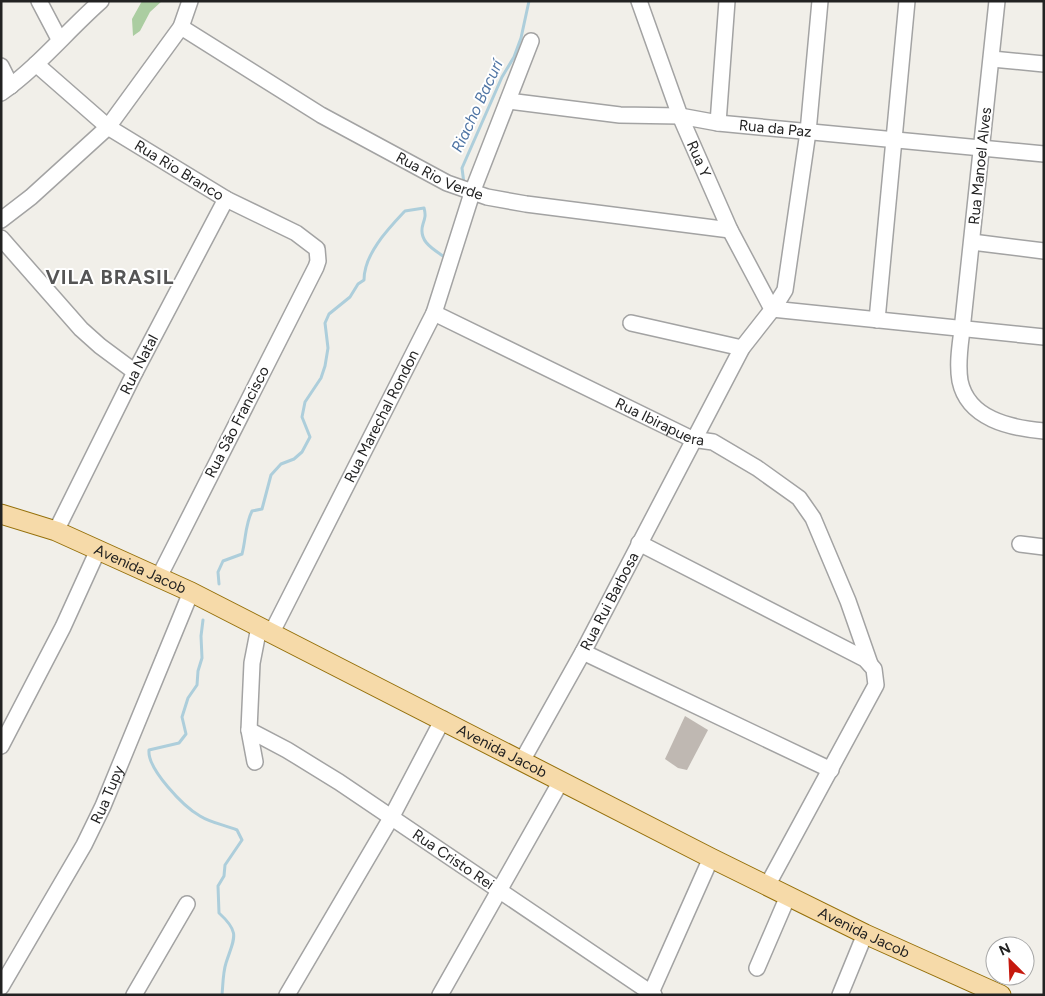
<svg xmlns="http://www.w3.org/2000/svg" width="1045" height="996" font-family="Figtree,sans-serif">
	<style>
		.forest { fill: #abcda1 }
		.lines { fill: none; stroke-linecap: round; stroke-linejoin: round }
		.stream { stroke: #adcedb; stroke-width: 3 }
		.building { fill: #bfb8b2 }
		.minor-casing { stroke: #a3a3a3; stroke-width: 18 }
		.major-casing { stroke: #95700a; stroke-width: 21 }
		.minor { stroke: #fff; stroke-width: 15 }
		.major { stroke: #f6daa9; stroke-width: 19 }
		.labels { text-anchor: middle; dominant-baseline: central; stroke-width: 4; stroke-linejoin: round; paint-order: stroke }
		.street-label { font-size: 15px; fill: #222; stroke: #fff }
		.water-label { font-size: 16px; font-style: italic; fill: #5075a4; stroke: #fff }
		.district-label { font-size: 20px; font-weight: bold; letter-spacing: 1px; fill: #555; stroke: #fff }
	</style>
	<rect width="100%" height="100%" fill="#f1efe9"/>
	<polygon class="forest" points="142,1 162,1 150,12 140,31 133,36 132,19"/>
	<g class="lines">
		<g class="stream">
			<polyline points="464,184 462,168 502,77 514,57 521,38 529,1"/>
			<path d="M 219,584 L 218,572 L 223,561 L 242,554 C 246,539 245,525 252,511 L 262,509 L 271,475 L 281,464 L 294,459 L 302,452 L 310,437 L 302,417 L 305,402 L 321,378 L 325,366 L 328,348 L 325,323 L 329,314 L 350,297 L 358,284 L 364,280 C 364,254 388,229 405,211 L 424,208 C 426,215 425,218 423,224 C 418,240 431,248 443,256 L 447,255"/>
			<path d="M 203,620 L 201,636 L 202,658 L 198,671 L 197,685 L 188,698 L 182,717 L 186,734 L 179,743 L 149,750 C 147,769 184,807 200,816 C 211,823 225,825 237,830 L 242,840 L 225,865 L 224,876 L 218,886 L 219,913 C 241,933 234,938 226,963 C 223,972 223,984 222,995"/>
		</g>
	</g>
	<polygon class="building" points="685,716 708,730 687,770 678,768 665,759"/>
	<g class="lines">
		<defs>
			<g id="minor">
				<polyline points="39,1 59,39"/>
				<path id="s1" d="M 639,1 L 680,116 L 730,230 L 772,309"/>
				<path d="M 997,1 L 962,330 C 960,346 957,364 960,381 C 968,419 1010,428 1044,431"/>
				<path id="s2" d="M 181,27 L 321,115 L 447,183 L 487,197 L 526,204 L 730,230"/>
				<polyline points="992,59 1044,64"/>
				<path id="s3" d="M 36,64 L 108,127 L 226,199 L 296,233 L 317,249 L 318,261 L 316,267 L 159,577"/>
				<polyline points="1,66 11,86"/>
				<path d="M 1,93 C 38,67 67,31 101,1"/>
				<path id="s4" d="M 508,101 L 620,115 L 680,116 L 718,123 L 1044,154"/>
				<polyline points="718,123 727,1"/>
				<polyline points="1,220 31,197 108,127 181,27 190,1"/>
				<polyline points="1,238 81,329 100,346 135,372"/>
				<polyline points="972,242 1044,251"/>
				<polyline points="772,309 1044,337"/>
				<path id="s5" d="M 434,313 L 692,439 L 713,442 L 757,468 L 799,498 L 813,518 L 848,601 L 870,664"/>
				<polyline points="877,320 907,1"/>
				<polyline points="631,323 742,348"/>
				<path id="s6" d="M 56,531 L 135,372 L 226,199"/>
				<polyline points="639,543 865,659 874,669 876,685 767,886"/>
				<polyline points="1020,544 1044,547"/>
				<path id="s7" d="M 272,632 L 434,313 L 473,190 L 531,41"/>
				<polyline points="583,652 831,770"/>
				<path id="s8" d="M 249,730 L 287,750 L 339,782 L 654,995"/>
				<polyline points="1,746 63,627 98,550"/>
				<path id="s9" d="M 522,761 L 583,652 L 742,348 L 775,306 L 785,290 L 808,132 L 820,1"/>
				<polyline points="255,762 249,730 252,663 259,627"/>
				<polyline points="757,968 788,896"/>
				<path id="s10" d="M 1,987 L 84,845 L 103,806 L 191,592"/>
				<polyline points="134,995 187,904"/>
				<polyline points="287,995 391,818 443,719"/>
				<polyline points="440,995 561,781"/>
				<polyline points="650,995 711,858"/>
				<polyline points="840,995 865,934"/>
			</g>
			<g id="major">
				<path id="s11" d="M 1,514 L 56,531 L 191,592 L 711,858 L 865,934 L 1001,995"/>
			</g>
		</defs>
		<use href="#minor" class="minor-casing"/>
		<use href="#major" class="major-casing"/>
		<use href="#minor" class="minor"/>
		<use href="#major" class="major"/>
	</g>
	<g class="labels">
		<g class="street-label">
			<text stroke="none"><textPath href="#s4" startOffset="269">Rua da Paz</textPath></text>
			<text stroke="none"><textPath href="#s1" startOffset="169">Rua Y</textPath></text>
			<text transform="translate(980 166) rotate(-84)">Rua Manoel Alves</text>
			<text stroke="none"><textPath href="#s3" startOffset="179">Rua Rio Branco</textPath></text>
			<text stroke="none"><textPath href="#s2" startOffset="299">Rua Rio Verde</textPath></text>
			<text stroke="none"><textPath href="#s6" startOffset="186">Rua Natal</textPath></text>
			<text stroke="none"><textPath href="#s7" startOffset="242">Rua Marechal Rondon</textPath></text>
			<text stroke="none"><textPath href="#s5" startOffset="251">Rua Ibirapuera</textPath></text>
			<text transform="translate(237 422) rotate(-63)">Rua São Francisco</text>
			<text stroke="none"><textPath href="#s11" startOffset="150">Avenida Jacob</textPath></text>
			<text stroke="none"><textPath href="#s9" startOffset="182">Rua Rui Barbosa</textPath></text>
			<text stroke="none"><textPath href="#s11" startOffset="555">Avenida Jacob</textPath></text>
			<text stroke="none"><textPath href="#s10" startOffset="220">Rua Tupy</textPath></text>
			<text stroke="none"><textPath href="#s8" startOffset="242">Rua Cristo Rei</textPath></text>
			<text stroke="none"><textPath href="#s11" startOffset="960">Avenida Jacob</textPath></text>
		</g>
		<g class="water-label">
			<text transform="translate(477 106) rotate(-65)">Riacho Bacurí</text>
		</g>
		<g class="district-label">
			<text x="110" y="277">VILA BRASIL</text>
		</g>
	</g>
	<rect width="1045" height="996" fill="none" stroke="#222222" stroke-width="5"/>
	<g transform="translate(1010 961) rotate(336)"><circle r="24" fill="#ffffff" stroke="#a7a7a7"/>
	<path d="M0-4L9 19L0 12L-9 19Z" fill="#c6190e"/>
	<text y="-8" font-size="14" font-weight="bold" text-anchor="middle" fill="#222222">N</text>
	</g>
</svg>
